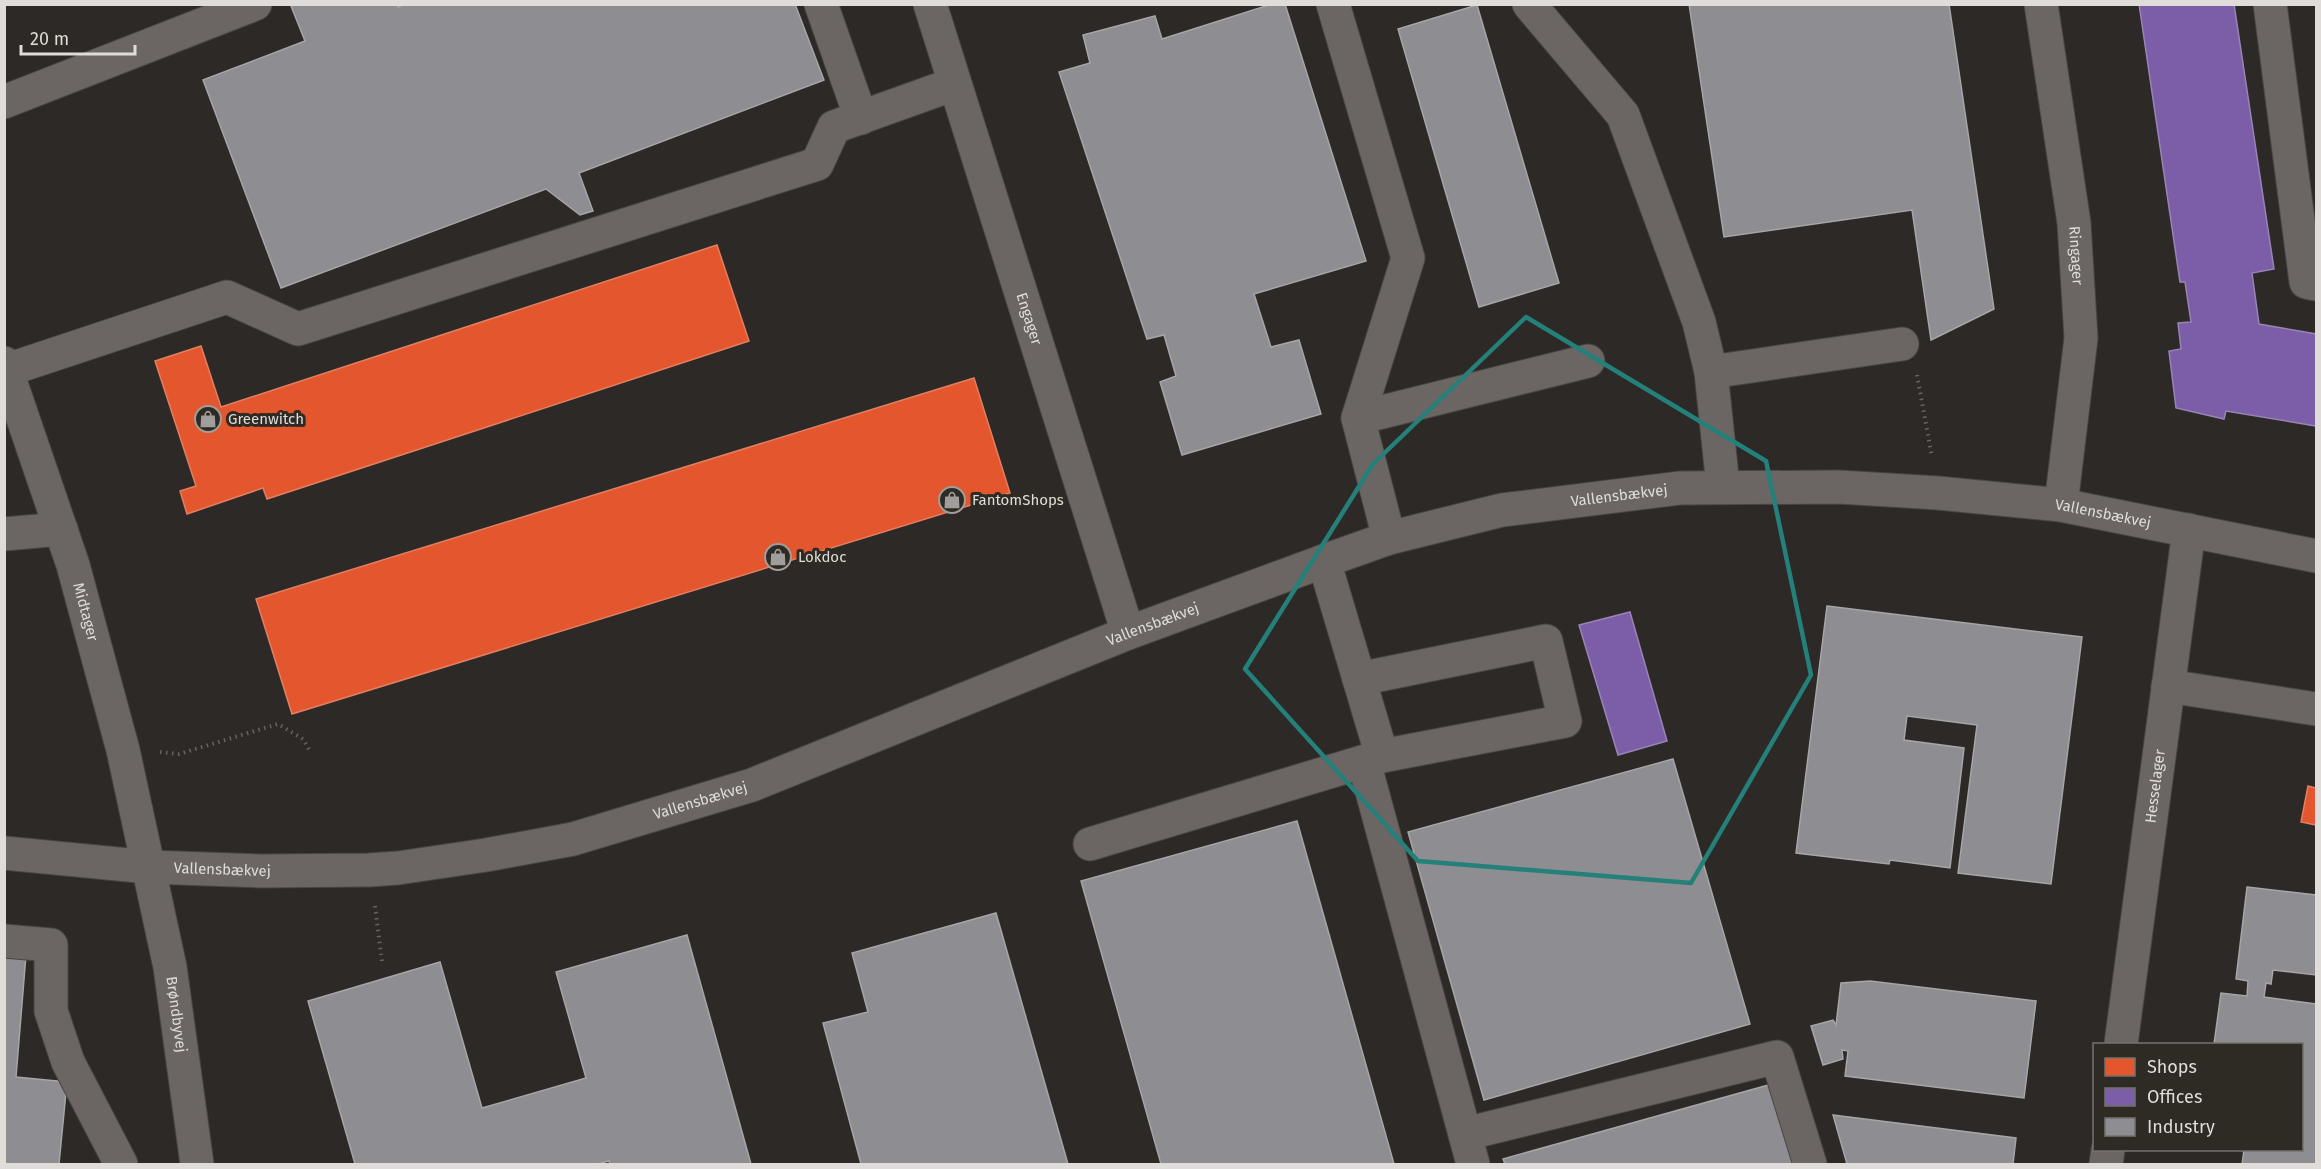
<svg xmlns="http://www.w3.org/2000/svg" width="2321" height="1169" font-family="'Fira Sans',sans-serif">
	<style>
		.shops { fill: #e4572e; stroke: #e27f61; stroke-width: 1.5 }
		.offices { fill: #7b5ea7; stroke: #9984b6; stroke-width: 1.5 }
		.industry { fill: #8d8d92; stroke: #a6a5a7; stroke-width: 1.5 }
		.lines { fill: none; stroke-linecap: round; stroke-linejoin: round }
		.minor-casing { stroke: #484643; stroke-width: 35 }
		.path { stroke: #686462; stroke-width: 4; stroke-dasharray: 1.5 4.5; stroke-linecap: butt }
		.minor { stroke: #6b6664; stroke-width: 33 }
		.marked { fill: none; stroke: #248079; stroke-width: 4.5; stroke-linejoin: round }
		.labels { text-anchor: middle; dominant-baseline: central; stroke-width: 6; stroke-linejoin: round; paint-order: stroke }
		.street-label { font-size: 15px; fill: #dfdcd9; stroke: #2e2a24 }
		.poi-label { font-size: 15px; fill: #dfdcd9; stroke: #2e2a24; text-anchor: start }
	</style>
	<rect width="100%" height="100%" fill="#2c2926"/>
	<g class="shops">
		<polygon points="717,245 749,341 267,499 263,488 187,514 180,491 196,486 155,361 201,346 221,407"/>
		<polygon points="974,378 1010,493 292,714 256,599"/>
		<polygon points="2308,786 2316,788 2316,825 2301,822"/>
	</g>
	<g class="offices">
		<polygon points="2139,4 2234,4 2274,269 2252,273 2259,324 2316,334 2316,426 2226,411 2224,419 2176,408 2169,351 2181,349 2178,323 2191,322 2185,282 2180,282"/>
		<polygon points="1630,612 1667,741 1618,755 1579,625"/>
	</g>
	<g class="industry">
		<polygon points="294,4 397,4 398,7 406,4 795,4 824,80 579,173 593,211 580,215 546,189 281,288 203,80 305,41 291,6"/>
		<polygon points="1272,4 1285,4 1366,261 1254,294 1271,347 1299,340 1321,414 1182,455 1160,382 1176,376 1164,335 1147,339 1059,72 1090,63 1083,35 1155,16 1162,39"/>
		<polygon points="1689,4 1949,4 1994,309 1931,340 1912,210 1724,237"/>
		<polygon points="1477,5 1559,283 1479,307 1398,29"/>
		<polygon points="1827,606 2082,637 2051,884 1958,873 1977,725 1907,716 1904,740 1964,748 1950,868 1890,860 1889,864 1796,853"/>
		<polygon points="1673,759 1750,1024 1484,1100 1408,832"/>
		<polygon points="1297,821 1394,1164 1161,1164 1081,881"/>
		<polygon points="2247,887 2316,895 2316,975 2273,970 2271,984 2266,983 2264,997 2316,1004 2316,1164 2242,1164 2244,1150 2302,1150 2302,1044 2214,1044 2221,993 2247,996 2248,981 2236,979"/>
		<polygon points="996,913 1068,1164 861,1164 823,1023 868,1012 852,953"/>
		<polygon points="687,935 751,1164 610,1164 609,1161 597,1164 355,1164 308,1001 440,962 482,1108 586,1078 556,972"/>
		<polygon points="4,953 26,955 16,1077 67,1082 59,1164 4,1164"/>
		<polygon points="1870,981 2036,1001 2024,1098 1845,1076 1848,1051 1842,1050 1843,1059 1823,1065 1811,1026 1833,1020 1836,1025 1841,983"/>
		<polygon points="1772,1084 1795,1164 1505,1164 1503,1159"/>
		<polygon points="1833,1115 2016,1138 2013,1164 1847,1164"/>
	</g>
	<g class="lines">
		<defs>
			<g id="minor">
				<polyline points="821,4 861,118"/>
				<path id="s1" d="M 930,4 L 1128,633"/>
				<polyline points="1333,4 1408,258 1358,418 1389,538"/>
				<polyline points="1529,4 1623,115 1699,322 1711,372 1723,486"/>
				<path id="s2" d="M 2041,4 L 2074,223 L 2081,338 L 2061,505"/>
				<polyline points="2270,4 2306,282 2316,284"/>
				<polyline points="4,102 255,4"/>
				<path id="s3" d="M 4,363 L 73,565 L 123,750 L 170,967 L 197,1164"/>
				<polyline points="7,370 227,297 298,329 817,164 834,127 954,84"/>
				<polyline points="1711,372 1902,344"/>
				<polyline points="1358,418 1588,361"/>
				<polyline points="4,534 61,529"/>
				<polyline points="1359,679 1546,641 1565,721 1382,756"/>
				<polyline points="2168,686 2316,709"/>
				<polyline points="1364,762 1473,1164"/>
				<polyline points="1090,844 1382,756 1324,561"/>
				<path id="s4" d="M 4,853 L 149,867 L 262,871 L 369,870 L 398,868 L 486,855 L 573,839 L 752,785 L 1128,633 L 1324,561 L 1389,538 L 1502,510 L 1680,488 L 1839,487 L 1938,493 L 2061,505 L 2316,556"/>
				<polyline points="4,941 51,945 51,1011 68,1062 121,1164"/>
				<path id="s5" d="M 2121,1044 L 2189,530"/>
				<polyline points="1465,1134 1777,1057 1810,1164"/>
				<polyline points="2106,1164 2108,1150"/>
			</g>
		</defs>
		<use href="#minor" class="minor-casing"/>
		<g class="path">
			<polyline points="1917,375 1932,457"/>
			<polyline points="160,752 179,754 278,724 303,739 311,753"/>
			<polyline points="375,906 382,962"/>
		</g>
		<use href="#minor" class="minor"/>
	</g>
	<path class="marked" d="M 1526,317 L 1766,461 L 1811,675 L 1691,883 L 1418,861 L 1245,669 L 1373,464 Z"/>
	<defs>
		<symbol id="shop-ring" viewBox="-11 -11 22 22"><circle r="9.5" fill="#2e2a24" stroke="#a09d9a" stroke-width="1.5"/><path d="M-5-2.5h2.3a2.7 3.5 0 0 1 5.4 0H5L5.5 6h-11ZM-1.5-2.5h3a1.5 2.3 0 0 0-3 0Z" fill="#a09d9a"/></symbol>
	</defs>
	<g fill-rule="evenodd">
		<use href="#shop-ring" x="193" y="404" width="30" height="30"/>
		<use href="#shop-ring" x="937" y="485" width="30" height="30"/>
		<use href="#shop-ring" x="763" y="542" width="30" height="30"/>
	</g>
	<g class="labels">
		<g class="street-label">
			<text stroke="none"><textPath href="#s2" startOffset="254">Ringager</textPath></text>
			<text stroke="none"><textPath href="#s1" startOffset="330">Engager</textPath></text>
			<text stroke="none"><textPath href="#s4" startOffset="1677">Vallensbækvej</textPath></text>
			<text stroke="none"><textPath href="#s4" startOffset="2163">Vallensbækvej</textPath></text>
			<text stroke="none"><textPath href="#s3" startOffset="262">Midtager</textPath></text>
			<text stroke="none"><textPath href="#s4" startOffset="1191">Vallensbækvej</textPath></text>
			<text stroke="none"><textPath href="#s5" startOffset="260">Hesselager</textPath></text>
			<text stroke="none"><textPath href="#s4" startOffset="705">Vallensbækvej</textPath></text>
			<text stroke="none"><textPath href="#s4" startOffset="219">Vallensbækvej</textPath></text>
			<text stroke="none"><textPath href="#s3" startOffset="675">Brøndbyvej</textPath></text>
		</g>
		<g class="poi-label">
			<text x="228" y="419">Greenwitch</text>
			<text x="972" y="500">FantomShops</text>
			<text x="798" y="557">Lokdoc</text>
		</g>
	</g>
	<rect width="2321" height="1169" fill="none" stroke="#dfdcd9" stroke-width="12"/>
	<rect x="2093" y="1043" width="210" height="108" fill="#2e2a24" stroke="#75716c" stroke-width="1.5"/>
	<rect x="2105" y="1058" width="30" height="18" fill="#e4572e" stroke="#75716c" stroke-width="1.5"/>
	<text x="2147" y="1073" font-size="18" fill="#dfdcd9">Shops</text>
	<rect x="2105" y="1088" width="30" height="18" fill="#7b5ea7" stroke="#75716c" stroke-width="1.5"/>
	<text x="2147" y="1103" font-size="18" fill="#dfdcd9">Offices</text>
	<rect x="2105" y="1118" width="30" height="18" fill="#8d8d92" stroke="#75716c" stroke-width="1.5"/>
	<text x="2147" y="1133" font-size="18" fill="#dfdcd9">Industry</text>
	<path d="M21 45v9h114v-9" fill="none" stroke="#dfdcd9" stroke-width="3"/>
	<text x="30" y="45" font-size="18" fill="#dfdcd9" stroke="#2e2a24" stroke-width="4.5" paint-order="stroke">20 m</text>
</svg>
